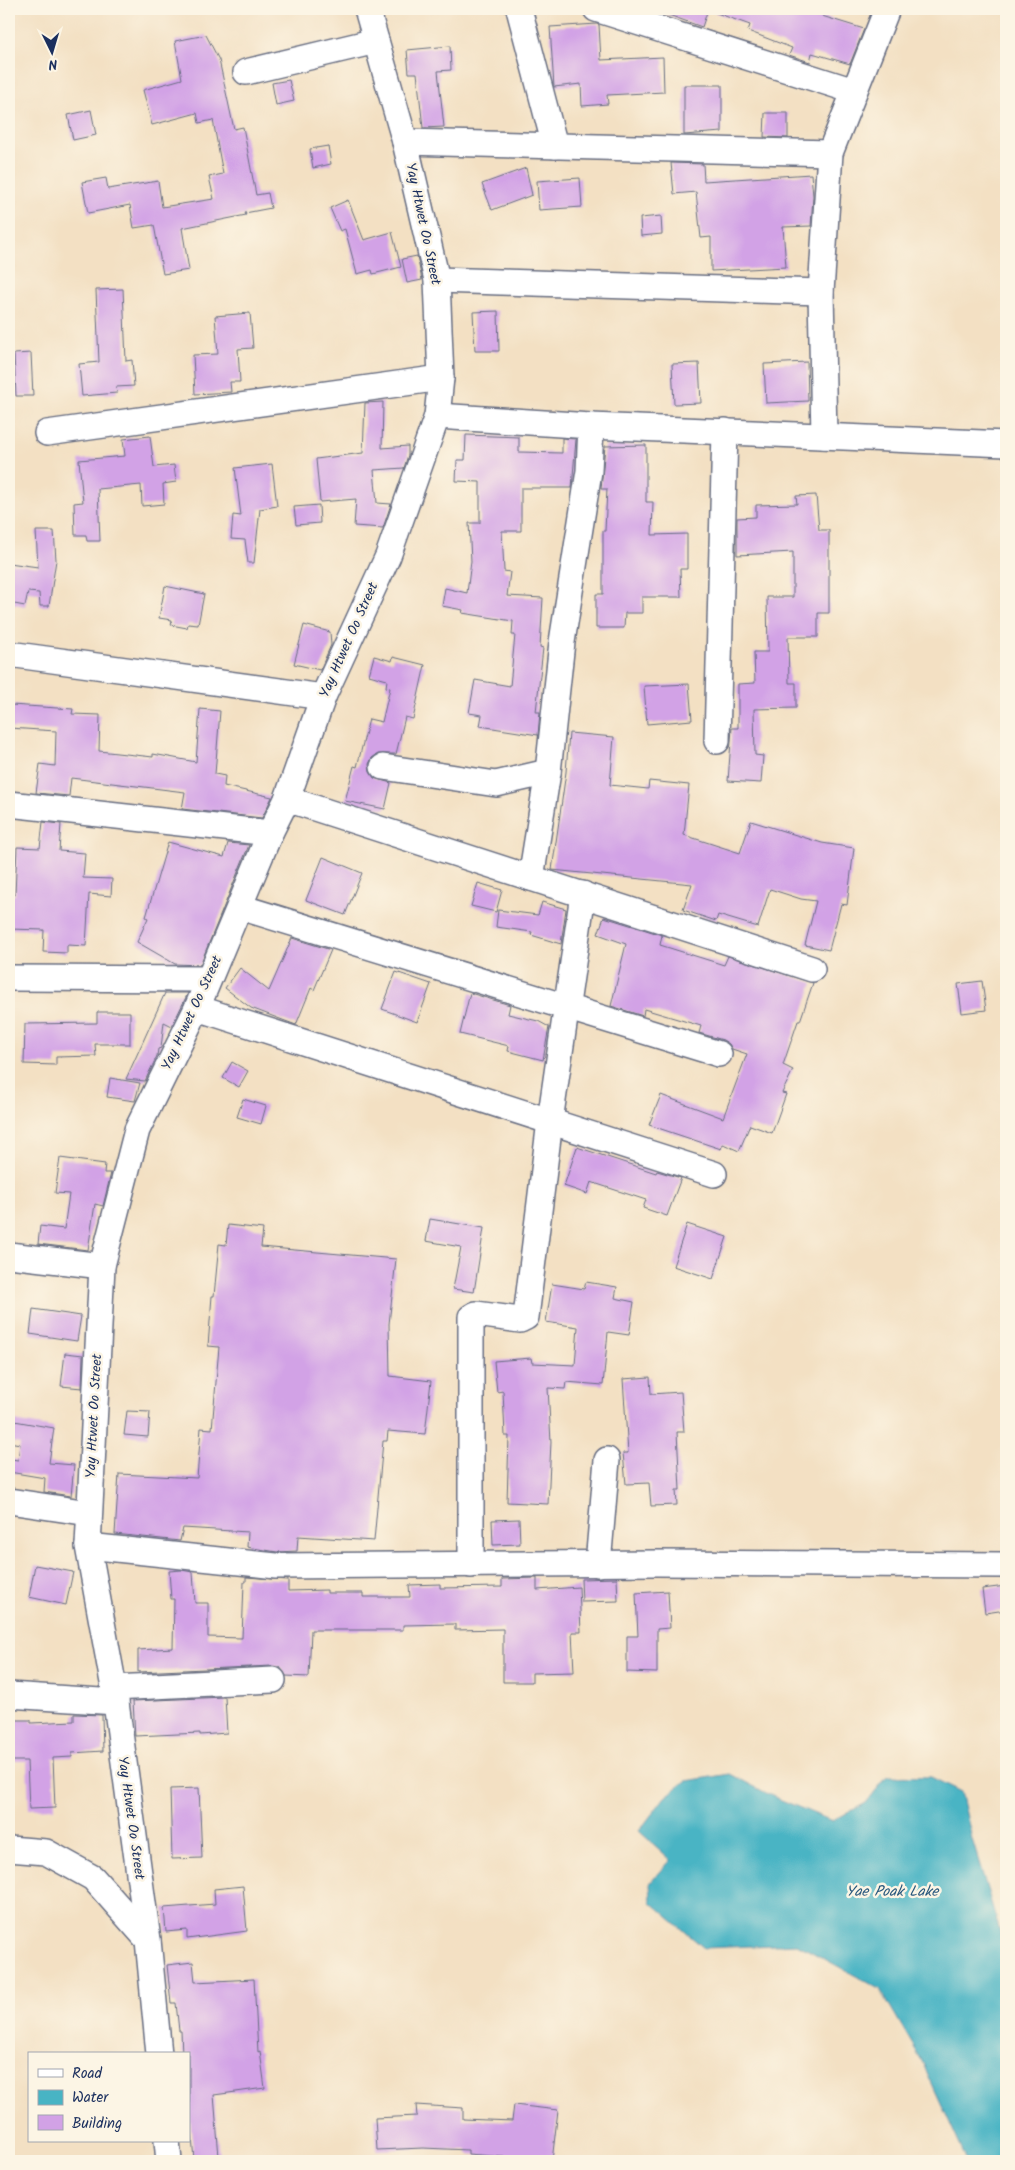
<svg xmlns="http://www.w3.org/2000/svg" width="1015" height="2170" font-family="Kalam,sans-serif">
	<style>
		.water { fill: #48b4c4; stroke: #327291 }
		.building { fill: #d2a2e6 }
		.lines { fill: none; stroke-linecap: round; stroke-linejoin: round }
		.minor-casing { stroke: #676d81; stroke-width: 28 }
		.minor { stroke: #fff; stroke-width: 25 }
		.labels { text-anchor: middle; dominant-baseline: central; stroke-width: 5; stroke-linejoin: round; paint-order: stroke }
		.street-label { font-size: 14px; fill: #1b2f5e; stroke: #fcf5e5 }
		.water-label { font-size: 15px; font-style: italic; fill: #28577d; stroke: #fcf5e5 }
	</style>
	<rect width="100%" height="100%" fill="#fcf5e5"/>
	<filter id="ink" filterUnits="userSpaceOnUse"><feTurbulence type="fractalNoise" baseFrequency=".02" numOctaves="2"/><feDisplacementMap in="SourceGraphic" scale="10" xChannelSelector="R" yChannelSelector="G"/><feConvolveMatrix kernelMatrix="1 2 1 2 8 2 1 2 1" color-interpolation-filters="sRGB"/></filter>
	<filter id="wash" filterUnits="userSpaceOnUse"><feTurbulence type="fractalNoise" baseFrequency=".0096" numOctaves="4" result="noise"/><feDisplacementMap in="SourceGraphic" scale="20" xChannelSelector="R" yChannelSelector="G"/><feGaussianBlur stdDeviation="1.12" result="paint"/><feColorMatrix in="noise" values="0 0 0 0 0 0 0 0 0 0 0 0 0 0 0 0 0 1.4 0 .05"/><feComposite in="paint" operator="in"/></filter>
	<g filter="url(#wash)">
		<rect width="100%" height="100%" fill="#f3e0c3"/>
		<polygon class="water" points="730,1774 774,1797 832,1821 866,1803 887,1776 931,1777 961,1792 972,1839 1006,1952 1006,2161 967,2161 921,2059 880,1989 797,1944 704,1948 651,1902 650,1883 671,1860 639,1831 665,1797 686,1781"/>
		<g id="blocks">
			<g class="building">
				<polygon points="652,9 708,9 702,27"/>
				<polygon points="712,9 825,9 822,16 864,29 850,64 812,53 810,62 789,55 792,48 748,31 750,25 711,11"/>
				<polygon points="597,24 599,25 601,60 663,57 664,92 607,95 608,104 582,106 581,84 554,87 550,27"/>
				<polygon points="206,35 219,60 234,129 243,127 256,195 268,193 271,208 245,213 246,215 182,228 189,270 163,274 154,225 134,228 130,205 88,213 82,182 106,178 108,189 158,181 162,207 214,199 209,177 223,174 213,120 199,123 197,113 152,125 143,90 182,79 175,41"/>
				<polygon points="450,46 451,70 438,71 444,127 423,128 417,73 409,73 407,50"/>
				<polygon points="289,80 294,101 276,105 272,83"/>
				<polygon points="684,85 722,85 722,132 684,135"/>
				<polygon points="91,110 96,135 73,140 68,115"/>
				<polygon points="765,113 788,113 788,138 764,137"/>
				<polygon points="328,146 331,164 313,168 310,149"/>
				<polygon points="671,163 703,164 704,181 811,174 813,196 811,226 783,227 786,267 711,271 711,237 701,238 696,192 674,194"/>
				<polygon points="526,168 532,195 492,210 482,184"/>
				<polygon points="580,178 582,207 539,210 537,181"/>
				<polygon points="348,200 364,240 392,232 401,267 373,274 372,270 357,274 345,229 340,231 330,208"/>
				<polygon points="661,216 662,234 641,236 640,218"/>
				<polygon points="417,256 422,280 407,283 402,259"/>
				<polygon points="123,289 126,361 132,360 134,386 116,387 117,393 82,396 79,364 99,362 96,290"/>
				<polygon points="498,311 499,351 475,351 473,312"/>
				<polygon points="250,313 253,348 238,349 240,382 230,382 231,392 195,394 193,355 218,354 215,316"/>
				<polygon points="31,353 33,396 16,396 14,354"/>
				<polygon points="807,362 808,401 766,403 764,364"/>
				<polygon points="699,363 701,403 674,404 672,364"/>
				<polygon points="383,402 382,448 408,446 408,455 404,468 374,470 377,503 391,504 383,528 354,526 356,499 320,502 316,459 363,453 365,403"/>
				<polygon points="466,435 519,437 519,452 562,453 562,438 576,439 572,488 521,488 521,531 502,531 504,571 510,572 507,596 543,598 540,647 543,648 536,712 540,712 538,735 480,726 482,715 469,713 475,680 510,686 515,635 512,635 513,621 462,613 463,610 442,606 445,588 467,593 471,561 469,523 480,523 480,482 456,481 457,460 465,460"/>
				<polygon points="150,436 154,467 174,465 176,482 163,484 164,504 142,506 141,485 98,489 100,541 87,541 86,535 75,535 74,503 83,502 79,460 125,456 123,439"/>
				<polygon points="646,445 646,502 653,502 652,535 687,534 687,569 680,569 681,597 642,597 642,613 625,613 624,628 596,628 596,594 603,594 603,531 605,531 607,489 601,489 605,446"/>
				<polygon points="272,464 277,506 260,509 254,563 248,563 245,540 231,539 233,515 241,516 235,468"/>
				<polygon points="816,495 819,530 829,530 829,613 818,613 818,637 788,637 789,683 796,683 796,708 754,709 755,755 763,756 761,783 728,781 732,728 738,728 738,684 755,683 754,652 768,652 767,597 793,597 793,552 737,555 737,518 756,517 756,505 797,504 796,496"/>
				<polygon points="319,505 320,523 296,525 294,507"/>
				<polygon points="36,531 54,531 56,560 49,606 40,606 39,593 28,592 25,606 9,603 9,563 38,567"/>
				<polygon points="165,586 204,594 198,625 188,624 187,628 171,625 172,620 159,618"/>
				<polygon points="304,625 330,632 331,645 320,670 294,664"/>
				<polygon points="374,656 392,661 393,657 425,665 413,719 405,717 396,754 378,754 372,758 369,764 370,772 374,778 391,783 385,809 345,801 354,766 357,767 369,719 382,722 390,688 386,687 387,680 369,675"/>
				<polygon points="689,684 692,720 647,724 644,686"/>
				<polygon points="11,705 73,709 72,714 100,715 99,751 153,757 153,754 196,762 200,709 220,711 215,774 225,776 224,786 272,797 262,818 182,809 185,792 71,778 69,796 36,793 40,764 55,766 56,731 9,728"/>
				<polygon points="569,733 614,737 610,785 648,789 649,781 689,785 684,835 740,853 751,821 822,843 854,848 847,905 841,904 829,950 805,945 816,901 801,899 770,889 758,927 718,915 716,921 683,910 692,884 552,870 566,772"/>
				<polygon points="43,822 61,824 59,851 85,853 83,878 112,879 111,896 89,894 86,946 67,945 67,953 43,952 44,930 9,929 9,895 15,895 17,847 40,848"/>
				<polygon points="168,842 224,857 228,843 249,845 200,965 175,964 137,942 148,918 146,917"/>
				<polygon points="323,857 362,873 345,915 306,900"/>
				<polygon points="478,883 502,890 496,912 471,906"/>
				<polygon points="542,902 566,909 561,944 531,935 532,932 496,927 498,910 538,915"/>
				<polygon points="604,917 662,935 660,945 724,965 728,956 813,983 800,1021 798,1021 783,1065 793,1070 782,1093 786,1094 772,1133 750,1125 739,1151 723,1144 721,1149 649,1125 661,1095 723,1118 747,1054 732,1049 729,1044 723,1040 699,1033 701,1026 644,1009 643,1016 611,1006 626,944 598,934"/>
				<polygon points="292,938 331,950 314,990 311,988 296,1025 251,1008 225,988 240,968 269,991"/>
				<polygon points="396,972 431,984 417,1022 382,1009"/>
				<polygon points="982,981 986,1010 962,1013 958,984"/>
				<polygon points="165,993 188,993 172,1026 164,1022 161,1048 158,1049 157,1056 145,1081 126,1079"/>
				<polygon points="470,993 510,1005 508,1014 538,1021 549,1027 543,1060 508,1051 509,1046 460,1034"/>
				<polygon points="97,1012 130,1012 130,1044 95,1044 96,1056 56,1057 56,1065 24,1064 25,1024 97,1023"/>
				<polygon points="232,1062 248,1071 239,1087 223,1078"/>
				<polygon points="110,1078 140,1083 135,1101 107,1097"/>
				<polygon points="243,1099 266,1106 261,1124 237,1117"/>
				<polygon points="577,1147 656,1173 657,1171 681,1178 667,1216 643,1208 646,1200 591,1182 587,1194 564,1186"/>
				<polygon points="60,1158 105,1164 104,1173 111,1173 103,1206 95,1204 88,1250 38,1244 40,1226 64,1229 69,1194 55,1193"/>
				<polygon points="430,1219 484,1228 474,1292 453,1289 461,1247 426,1241"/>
				<polygon points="687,1224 727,1237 713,1279 673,1266"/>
				<polygon points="228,1225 263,1229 261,1247 396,1259 389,1324 390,1376 431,1381 425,1434 388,1431 387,1441 383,1441 374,1541 298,1536 297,1551 277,1552 247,1547 248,1532 183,1528 180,1541 115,1534 119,1474 197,1478 201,1428 212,1429 219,1347 208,1346 212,1296 214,1296 219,1244 226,1245"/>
				<polygon points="586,1282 617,1287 615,1298 634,1302 629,1335 608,1332 603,1385 566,1382 565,1389 548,1388 551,1442 548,1504 507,1502 509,1436 505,1436 503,1391 497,1392 494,1361 531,1358 532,1363 575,1365 578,1327 546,1322 552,1284 584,1289"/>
				<polygon points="33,1309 81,1316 77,1341 30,1334"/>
				<polygon points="65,1353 83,1355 82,1388 61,1386"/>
				<polygon points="650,1377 651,1394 681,1392 684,1432 677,1432 680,1490 676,1490 677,1505 651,1506 649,1483 626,1484 623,1453 628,1453 623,1379"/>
				<polygon points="127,1411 150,1412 148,1437 124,1435"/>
				<polygon points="9,1420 54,1428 49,1463 74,1465 71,1496 44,1492 45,1478 9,1472 11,1459 18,1460 20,1444 9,1442"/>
				<polygon points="519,1519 520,1544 493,1545 492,1520"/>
				<polygon points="35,1565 73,1572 66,1605 29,1597"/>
				<polygon points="181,1570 193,1572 195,1603 208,1603 208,1637 242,1638 244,1582 246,1582 246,1577 288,1580 288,1591 327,1590 327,1593 363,1593 363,1597 410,1597 409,1585 440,1584 440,1588 502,1587 502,1579 537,1578 537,1590 579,1587 581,1632 572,1632 574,1672 532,1673 532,1682 503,1682 503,1629 455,1630 455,1624 403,1625 403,1630 311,1630 309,1677 286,1676 280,1667 272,1666 138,1672 138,1650 173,1648 174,1599 171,1599 169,1571"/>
				<polygon points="617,1578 618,1601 582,1602 581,1579"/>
				<polygon points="1006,1586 1006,1610 985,1613 982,1589"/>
				<polygon points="668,1591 670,1628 657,1629 657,1673 627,1672 627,1636 638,1636 636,1593"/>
				<polygon points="225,1697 227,1733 200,1735 200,1733 135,1736 133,1701"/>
				<polygon points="74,1714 102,1715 103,1751 72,1753 72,1757 53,1758 55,1808 29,1809 27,1761 9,1761 9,1720 31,1720 31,1723 74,1721"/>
				<polygon points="199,1788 202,1858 172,1859 170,1789"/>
				<polygon points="243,1886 247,1931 187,1939 187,1930 166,1932 164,1908 215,1904 214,1889"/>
				<polygon points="193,1962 195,1982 254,1979 258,2052 260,2051 265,2088 214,2095 219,2157 194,2159 189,2107 189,2054 182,2054 181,2031 179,2031 176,2003 171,2003 167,1965"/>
				<polygon points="416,2105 463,2108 463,2119 512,2121 514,2105 558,2110 552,2161 468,2154 468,2150 423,2148 377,2150 375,2118 417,2116"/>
			</g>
		</g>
	</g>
	<g filter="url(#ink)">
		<use href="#blocks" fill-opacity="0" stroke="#676d81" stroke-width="1"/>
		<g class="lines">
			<defs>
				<g id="minor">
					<polyline points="519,9 555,146"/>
					<polyline points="596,9 854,91"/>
					<polyline points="246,72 376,41"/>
					<polyline points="405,142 830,153"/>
					<polyline points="437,280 821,292"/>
					<polyline points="437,416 591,426 1006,444"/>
					<polyline points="47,433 441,378"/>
					<polyline points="824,436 821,292 830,153 887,9"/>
					<polyline points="9,654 323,697"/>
					<polyline points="717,741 725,431"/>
					<polyline points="383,767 496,784 548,772"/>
					<path d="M 287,799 C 461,857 637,911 812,969"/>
					<polyline points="9,804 270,833"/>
					<polyline points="531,878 548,772 562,642 589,471 591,426"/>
					<polyline points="240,907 719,1054"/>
					<polyline points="9,978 208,979"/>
					<polyline points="197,1008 714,1174"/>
					<polyline points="9,1255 102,1266"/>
					<polyline points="9,1501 89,1513"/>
					<polyline points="88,1546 276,1566 656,1563 1006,1565"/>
					<polyline points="598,1564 607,1460"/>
					<polyline points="471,1565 471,1317 476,1314 520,1320 526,1317 550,1121 583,894"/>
					<polyline points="114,1688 273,1680"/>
					<polyline points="9,1695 116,1702"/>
					<polyline points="9,1849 46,1852 93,1878 148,1940"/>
					<polyline points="159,2054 148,1940 114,1688 88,1546 102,1266 137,1130 197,1008 270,833 287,799 323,697 388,556 437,416 441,378 437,280 405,142 367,9"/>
					<polyline points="167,2141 169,2161"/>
				</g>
			</defs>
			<use href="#minor" class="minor-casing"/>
			<use href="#minor" class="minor"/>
		</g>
	</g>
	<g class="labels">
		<g class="street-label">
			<text transform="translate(423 224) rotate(78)">Yay Htwet Oo Street</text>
			<text transform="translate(349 640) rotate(-66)">Yay Htwet Oo Street</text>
			<text transform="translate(192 1013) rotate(-65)">Yay Htwet Oo Street</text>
			<text transform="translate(94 1416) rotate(-87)">Yay Htwet Oo Street</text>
			<text transform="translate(131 1818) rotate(82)">Yay Htwet Oo Street</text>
		</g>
		<g class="water-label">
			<text x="892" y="1892">Yae Poak Lake</text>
		</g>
	</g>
	<rect width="1015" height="2170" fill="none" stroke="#fcf5e5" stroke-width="30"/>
	<rect x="28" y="2052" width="162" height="90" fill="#fcf5e5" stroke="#a2a6af"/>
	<rect x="38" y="2069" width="25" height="8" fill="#ffffff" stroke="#a2a6af"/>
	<text x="72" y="2078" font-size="15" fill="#1b2f5e">Road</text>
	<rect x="38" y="2090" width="25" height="15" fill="#48b4c4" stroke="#a2a6af"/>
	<text x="72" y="2102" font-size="15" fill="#1b2f5e">Water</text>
	<rect x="38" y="2115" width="25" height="15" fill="#d2a2e6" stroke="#a2a6af"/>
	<text x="72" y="2128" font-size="15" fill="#1b2f5e">Building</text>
	<g transform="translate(52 52) rotate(175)" stroke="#fcf5e5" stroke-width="4" paint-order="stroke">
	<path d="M0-4L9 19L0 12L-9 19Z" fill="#1b2f5e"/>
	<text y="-8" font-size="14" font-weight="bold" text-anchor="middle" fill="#1b2f5e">N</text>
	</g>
</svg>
